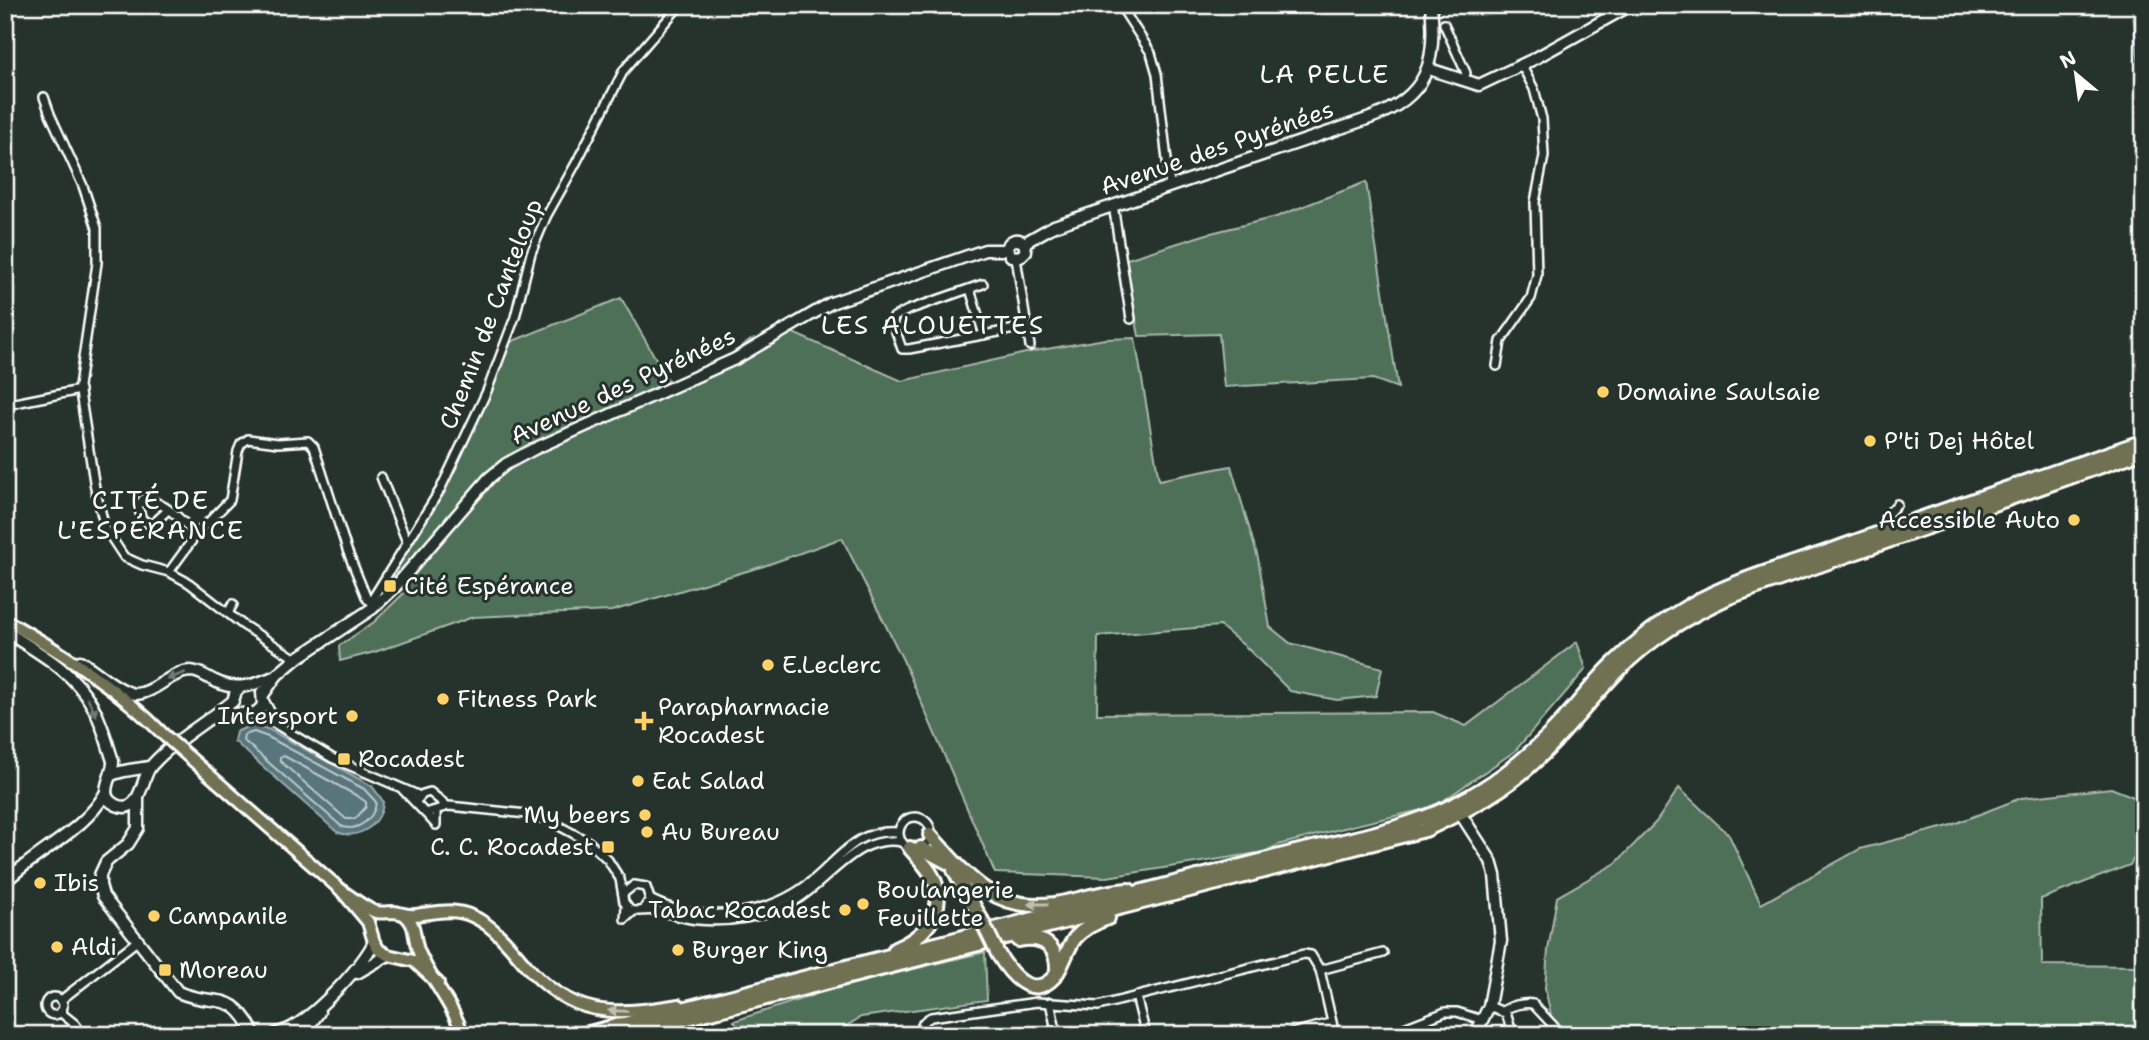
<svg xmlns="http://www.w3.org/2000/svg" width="2149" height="1040" font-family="'Shantell Sans',sans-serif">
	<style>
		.green { fill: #507059; stroke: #a8b8ac; stroke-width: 2 }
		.water { fill: #58757b; stroke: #9bacb0; stroke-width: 2 }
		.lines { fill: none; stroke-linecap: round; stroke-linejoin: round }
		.shore { stroke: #bcc8ca; stroke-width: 2 }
		.stream { stroke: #9bacb0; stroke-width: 2 }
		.street-casing { stroke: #fff; stroke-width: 12 }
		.secondary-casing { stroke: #fff; stroke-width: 15 }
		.primary-casing { stroke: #fff; stroke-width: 16 }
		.highway-casing { stroke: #fff; stroke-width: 18 }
		.street { stroke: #26332d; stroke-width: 7 }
		.secondary { stroke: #26332d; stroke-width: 10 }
		.primary { stroke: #707052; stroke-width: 10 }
		.highway { stroke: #707052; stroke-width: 12 }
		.primary-bridge-casing { stroke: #fff; stroke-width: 16; stroke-linecap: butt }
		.highway-bridge-casing { stroke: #fff; stroke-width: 18; stroke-linecap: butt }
		.primary-bridge { stroke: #707052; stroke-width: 10 }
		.highway-bridge { stroke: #707052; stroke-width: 12 }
		.oneway { fill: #727a76 }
		.oneway2 { fill: #bfbfb1 }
		.poi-dot { fill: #ffd166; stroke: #26332d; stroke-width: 2.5 }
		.labels { text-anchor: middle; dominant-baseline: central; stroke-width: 6; stroke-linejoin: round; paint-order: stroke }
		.street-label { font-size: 24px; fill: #fff; stroke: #26332d }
		.poi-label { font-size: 24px; fill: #fff; stroke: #26332d; text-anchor: start }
		.neighbourhood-label { font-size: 26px; letter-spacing: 2px; fill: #fff; stroke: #26332d }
	</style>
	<rect width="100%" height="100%" fill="#26332d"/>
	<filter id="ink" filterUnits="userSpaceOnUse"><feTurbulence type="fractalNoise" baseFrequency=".0143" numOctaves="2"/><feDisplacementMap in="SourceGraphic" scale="14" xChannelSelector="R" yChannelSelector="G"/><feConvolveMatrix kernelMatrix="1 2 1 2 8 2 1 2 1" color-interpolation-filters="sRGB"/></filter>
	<g filter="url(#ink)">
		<g class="green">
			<polygon points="1366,182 1398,388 1373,379 1224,387 1219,334 1139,336 1124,260 1207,234 1276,217"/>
			<polygon points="621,298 671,385 730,355 751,340 791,332 902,381 1035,351 1105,339 1135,338 1159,480 1231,466 1258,558 1270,627 1290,643 1382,668 1376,696 1337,700 1290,691 1246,647 1220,626 1098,636 1097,714 1433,712 1466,726 1577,642 1586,669 1515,751 1434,807 1356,825 1278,845 1264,852 1107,877 995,873 903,660 842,538 764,566 612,611 473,617 375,652 340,661 339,646 374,622 405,592 392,572 440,489 505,344"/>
			<polygon points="1679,788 1729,835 1761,904 1860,849 1949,826 2021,798 2111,788 2144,801 2144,840 2130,865 2041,899 2042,965 2144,966 2144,1035 1572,1035 1552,1020 1545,988 1548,950 1557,897 1616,863 1656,822"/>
			<polygon points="985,952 987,1000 861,1017 832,1035 743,1035 734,1021 838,987"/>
		</g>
		<path class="water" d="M 255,725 L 270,730 L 372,786 L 383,801 C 383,824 358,841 337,832 L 234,741 L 236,732 L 249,726 Z"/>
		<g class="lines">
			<g class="shore">
				<path d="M 254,732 L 268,737 L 364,789 L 376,802 C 375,819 356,833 341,826 L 243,740 L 244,735 Z"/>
				<polygon points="284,756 359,797 366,802 366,807 355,819 346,819 280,761 280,757"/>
			</g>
			<polyline class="stream" points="2132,5 2144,108"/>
			<defs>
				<g id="street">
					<polyline points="1120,5 1151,53 1157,74 1170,186"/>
					<polyline points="1444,24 1466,73 1464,81"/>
					<polyline points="44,97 50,114 83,186 97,228 97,263 79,386 95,488 105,528 124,557 142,565 169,572 189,583 243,625 296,659"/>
					<polyline points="1113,205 1131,319"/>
					<polyline points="1016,258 1030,346"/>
					<polyline points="983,284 908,310 894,317 893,323 902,349 909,349 1026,327"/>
					<polyline points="970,289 984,335"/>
					<polyline points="1497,366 1501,341 1531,298 1537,275 1535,202 1544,156 1542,119 1534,89 1522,66"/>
					<polyline points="5,405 80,390"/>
					<polyline points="381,477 407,542"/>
					<path d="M 168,510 L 155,522 L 149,524 L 142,519 L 138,507 L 143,499 C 164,501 182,520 196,535"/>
					<polyline points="1884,531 1886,516 1897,504"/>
					<polyline points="169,572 196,535 230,500 238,451 241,444 248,439 278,443 308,441 314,447 347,550 367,599 371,601"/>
					<polyline points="373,608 371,601 440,490 487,391 515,317 531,253 547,215 575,165 624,70 680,5"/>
					<polyline points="228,613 233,604"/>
					<polyline points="264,700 271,713 283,724"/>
					<polyline points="257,713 332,758 420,796"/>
					<path d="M 403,790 L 425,813 L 449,806 L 527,814 L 548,820 L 589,842 L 608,860 L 620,879 L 624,902 L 630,910 C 638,913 647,909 656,911 C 670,913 684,919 698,920 C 729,923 765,917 793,902 C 829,882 856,833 902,842"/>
					<polyline points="418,799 423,794 430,792 447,806"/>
					<polyline points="426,814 436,825 436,811"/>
					<circle cx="915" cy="833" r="16"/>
					<polyline points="624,893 634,885 646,887 650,899 643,910"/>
					<path d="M 650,899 C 700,925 769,917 813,880 C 841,857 857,828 898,832"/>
					<polyline points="626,907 625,919 634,911"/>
					<polyline points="1320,970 1383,953"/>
					<polyline points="1136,996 1146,1035"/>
					<circle cx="54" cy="1006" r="9"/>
					<polyline points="61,1000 137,941"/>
					<polyline points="1050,1002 1057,1035"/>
					<polyline points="1489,1006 1506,1013 1513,1035"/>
					<polyline points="60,1012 75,1024 83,1035"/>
					<path d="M 1502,1012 C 1509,1006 1524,1002 1533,1004 L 1562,1035"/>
					<path d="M 921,1035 C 920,1025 923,1021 931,1017 L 1037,1002 L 1098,1006 L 1304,954 L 1311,955 L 1320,970 L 1335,1035"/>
					<polyline points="1284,1035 1331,1023"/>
					<polyline points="1386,1035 1445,1012 1457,1012 1482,1020"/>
				</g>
				<g id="secondary">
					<polyline points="1429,69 1479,85 1534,59 1631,5"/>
					<path d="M 1024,243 L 1054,226 L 1370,118 C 1428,97 1437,62 1431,5"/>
					<polyline points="1007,250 1011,256 1020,257 1026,251 1024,243"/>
					<path d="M 1007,250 C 1008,240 1017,237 1024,243"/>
					<path d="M 5,631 C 37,652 73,670 92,705 C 102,722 107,743 113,761 C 114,776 95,795 116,805 C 141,816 141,778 151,766 C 173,741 207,722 233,701 L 236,691 L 240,688"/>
					<path d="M 80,661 C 94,669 121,694 136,694 C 155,693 170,672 190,671 C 200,671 206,677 215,681 C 236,692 255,685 276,676"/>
					<polyline points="263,695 277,675 296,659 373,608 394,588 489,478 506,464 534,449 735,359 831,303 985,250 1007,250"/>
					<path d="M 216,718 C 222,716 229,714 235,714 C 248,713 254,718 263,705 L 262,692"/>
					<path d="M 112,775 C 121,770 139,769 150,767"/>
					<path d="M 138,798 L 138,828 L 128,844 L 106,862 L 100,875 L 100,885 L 103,896 L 178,992 C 217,1009 230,986 255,1035"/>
					<polyline points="1460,813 1491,861 1495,875 1501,941 1489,1006 1475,1035"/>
					<path d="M 5,882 C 35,852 86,830 106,792"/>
					<polyline points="357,973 388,955"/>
					<path d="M 273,1035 C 280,1032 286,1031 293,1027 C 318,1012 361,968 374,942"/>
					<polyline points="305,1035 306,1030 319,1012"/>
				</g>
				<g id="primary">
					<path d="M 5,620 C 63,653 118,688 165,736"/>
					<polyline points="189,757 341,890 368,922 374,942 379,950 388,955 414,961 438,983"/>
					<path d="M 341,890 C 351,897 362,906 373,911 C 379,914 387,912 394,912 C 401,913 407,916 415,915 C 435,913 452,907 472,916 C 493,925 510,946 524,963 C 571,1018 613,1016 679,1005"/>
					<path d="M 405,915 C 417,926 413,936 418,950 C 430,980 453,1004 463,1035"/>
				</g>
				<g id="highway">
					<path d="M 930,835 C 968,877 993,912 1055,904 C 1080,900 1103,891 1129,890"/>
					<polyline points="921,848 949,863"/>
					<polyline points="954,870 981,919"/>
					<path d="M 1018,940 C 1043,935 1058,946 1057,971"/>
					<path d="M 895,949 C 922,938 944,916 936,885 C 932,871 919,859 910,848"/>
					<path d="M 998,954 C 1009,972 1031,1002 1054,977 C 1063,966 1066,950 1075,938 C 1084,928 1096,922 1108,918"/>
					<path d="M 581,1035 L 1295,852 C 1401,828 1470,815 1550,734 C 1573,711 1591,685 1614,663 C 1637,640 1662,621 1690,605 C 1737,578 1792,565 1843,546 C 1943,510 2043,476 2144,441"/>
					<path d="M 621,1035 L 1425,830 C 1459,814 1493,797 1522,773 C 1558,743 1586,704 1618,671 C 1650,638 1688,616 1729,597 L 2144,451"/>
				</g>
			</defs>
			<use href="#street" class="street-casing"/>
			<use href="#secondary" class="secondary-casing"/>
			<use href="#primary" class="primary-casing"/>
			<use href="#highway" class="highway-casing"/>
			<use href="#street" class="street"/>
			<use href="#secondary" class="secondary"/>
			<use href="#primary" class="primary"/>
			<use href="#highway" class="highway"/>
			<defs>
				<polyline id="primary-bridge" points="165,736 189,757"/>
				<polyline id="highway-bridge" points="981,919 998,954"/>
			</defs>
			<use href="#primary-bridge" class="primary-bridge-casing"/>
			<use href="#highway-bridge" class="highway-bridge-casing"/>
			<use href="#primary-bridge" class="primary-bridge"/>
			<use href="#highway-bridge" class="highway-bridge"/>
		</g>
		<defs><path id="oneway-solid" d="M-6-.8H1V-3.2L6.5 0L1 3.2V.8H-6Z" transform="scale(1.75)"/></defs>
		<g class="oneway">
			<use href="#oneway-solid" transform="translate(176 676) rotate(159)"/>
			<use href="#oneway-solid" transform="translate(92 707) rotate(63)"/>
		</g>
		<g class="oneway2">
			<use href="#oneway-solid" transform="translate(1038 904) rotate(180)"/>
			<use href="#oneway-solid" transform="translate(618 1011) rotate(-178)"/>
		</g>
	</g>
	<g class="poi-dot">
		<circle cx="1603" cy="392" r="7"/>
		<circle cx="1870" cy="441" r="7"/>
		<circle cx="2074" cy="520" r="7"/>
		<rect x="383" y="579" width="14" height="14" rx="3.5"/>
		<circle cx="768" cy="665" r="7"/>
		<circle cx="443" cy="699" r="7"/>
		<circle cx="352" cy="716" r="7"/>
		<path d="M640.5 710.5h7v7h7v7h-7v7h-7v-7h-7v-7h7z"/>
		<rect x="337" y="752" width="14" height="14" rx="3.5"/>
		<circle cx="638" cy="781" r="7"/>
		<circle cx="645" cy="815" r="7"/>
		<circle cx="647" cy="832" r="7"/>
		<rect x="601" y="840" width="14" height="14" rx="3.5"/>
		<circle cx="40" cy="883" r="7"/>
		<circle cx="863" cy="904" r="7"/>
		<circle cx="845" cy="910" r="7"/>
		<circle cx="154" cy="916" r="7"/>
		<circle cx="57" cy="947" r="7"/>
		<circle cx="678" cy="950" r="7"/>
		<rect x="158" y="963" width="14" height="14" rx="3.5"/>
	</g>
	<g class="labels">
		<g class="street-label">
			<text transform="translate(1217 148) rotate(-19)">Avenue des Pyrénées</text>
			<text transform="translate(491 314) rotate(-69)">Chemin de Canteloup</text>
			<text transform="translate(623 386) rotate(-25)">Avenue des Pyrénées</text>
		</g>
		<g class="poi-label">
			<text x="1617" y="392">Domaine Saulsaie</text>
			<text x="1884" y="441">P'ti Dej Hôtel</text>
			<text x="2060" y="520" text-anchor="end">Accessible Auto</text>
			<text x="404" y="586">Cité Espérance</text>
			<text x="782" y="665">E.Leclerc</text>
			<text x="457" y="699">Fitness Park</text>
			<text x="658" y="707">Parapharmacie<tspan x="658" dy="28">Rocadest</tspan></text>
			<text x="338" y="716" text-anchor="end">Intersport</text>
			<text x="358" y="759">Rocadest</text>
			<text x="652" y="781">Eat Salad</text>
			<text x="631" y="815" text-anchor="end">My beers</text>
			<text x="661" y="832">Au Bureau</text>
			<text x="594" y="847" text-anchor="end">C. C. Rocadest</text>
			<text x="54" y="883">Ibis</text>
			<text x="877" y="890">Boulangerie<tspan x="877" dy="28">Feuillette</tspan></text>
			<text x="831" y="910" text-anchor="end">Tabac Rocadest</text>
			<text x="168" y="916">Campanile</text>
			<text x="71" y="947">Aldi</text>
			<text x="692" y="950">Burger King</text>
			<text x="179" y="970">Moreau</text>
		</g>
		<g class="neighbourhood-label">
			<text x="1325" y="73">LA PELLE</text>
			<text x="933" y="324">LES ALOUETTES</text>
			<text x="151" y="499">CITÉ DE<tspan x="151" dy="30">L'ESPÉRANCE</tspan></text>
		</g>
	</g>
	<rect width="2149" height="1040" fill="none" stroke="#26332d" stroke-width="28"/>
	<rect x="14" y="14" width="2121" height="1012" fill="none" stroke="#fff" stroke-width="2.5" filter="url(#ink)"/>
	<g transform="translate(2076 74) rotate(331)" stroke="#26332d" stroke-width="5" paint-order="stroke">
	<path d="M0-5L12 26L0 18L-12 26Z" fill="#ffffff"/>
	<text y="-10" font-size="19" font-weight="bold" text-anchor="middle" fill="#ffffff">N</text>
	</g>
</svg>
